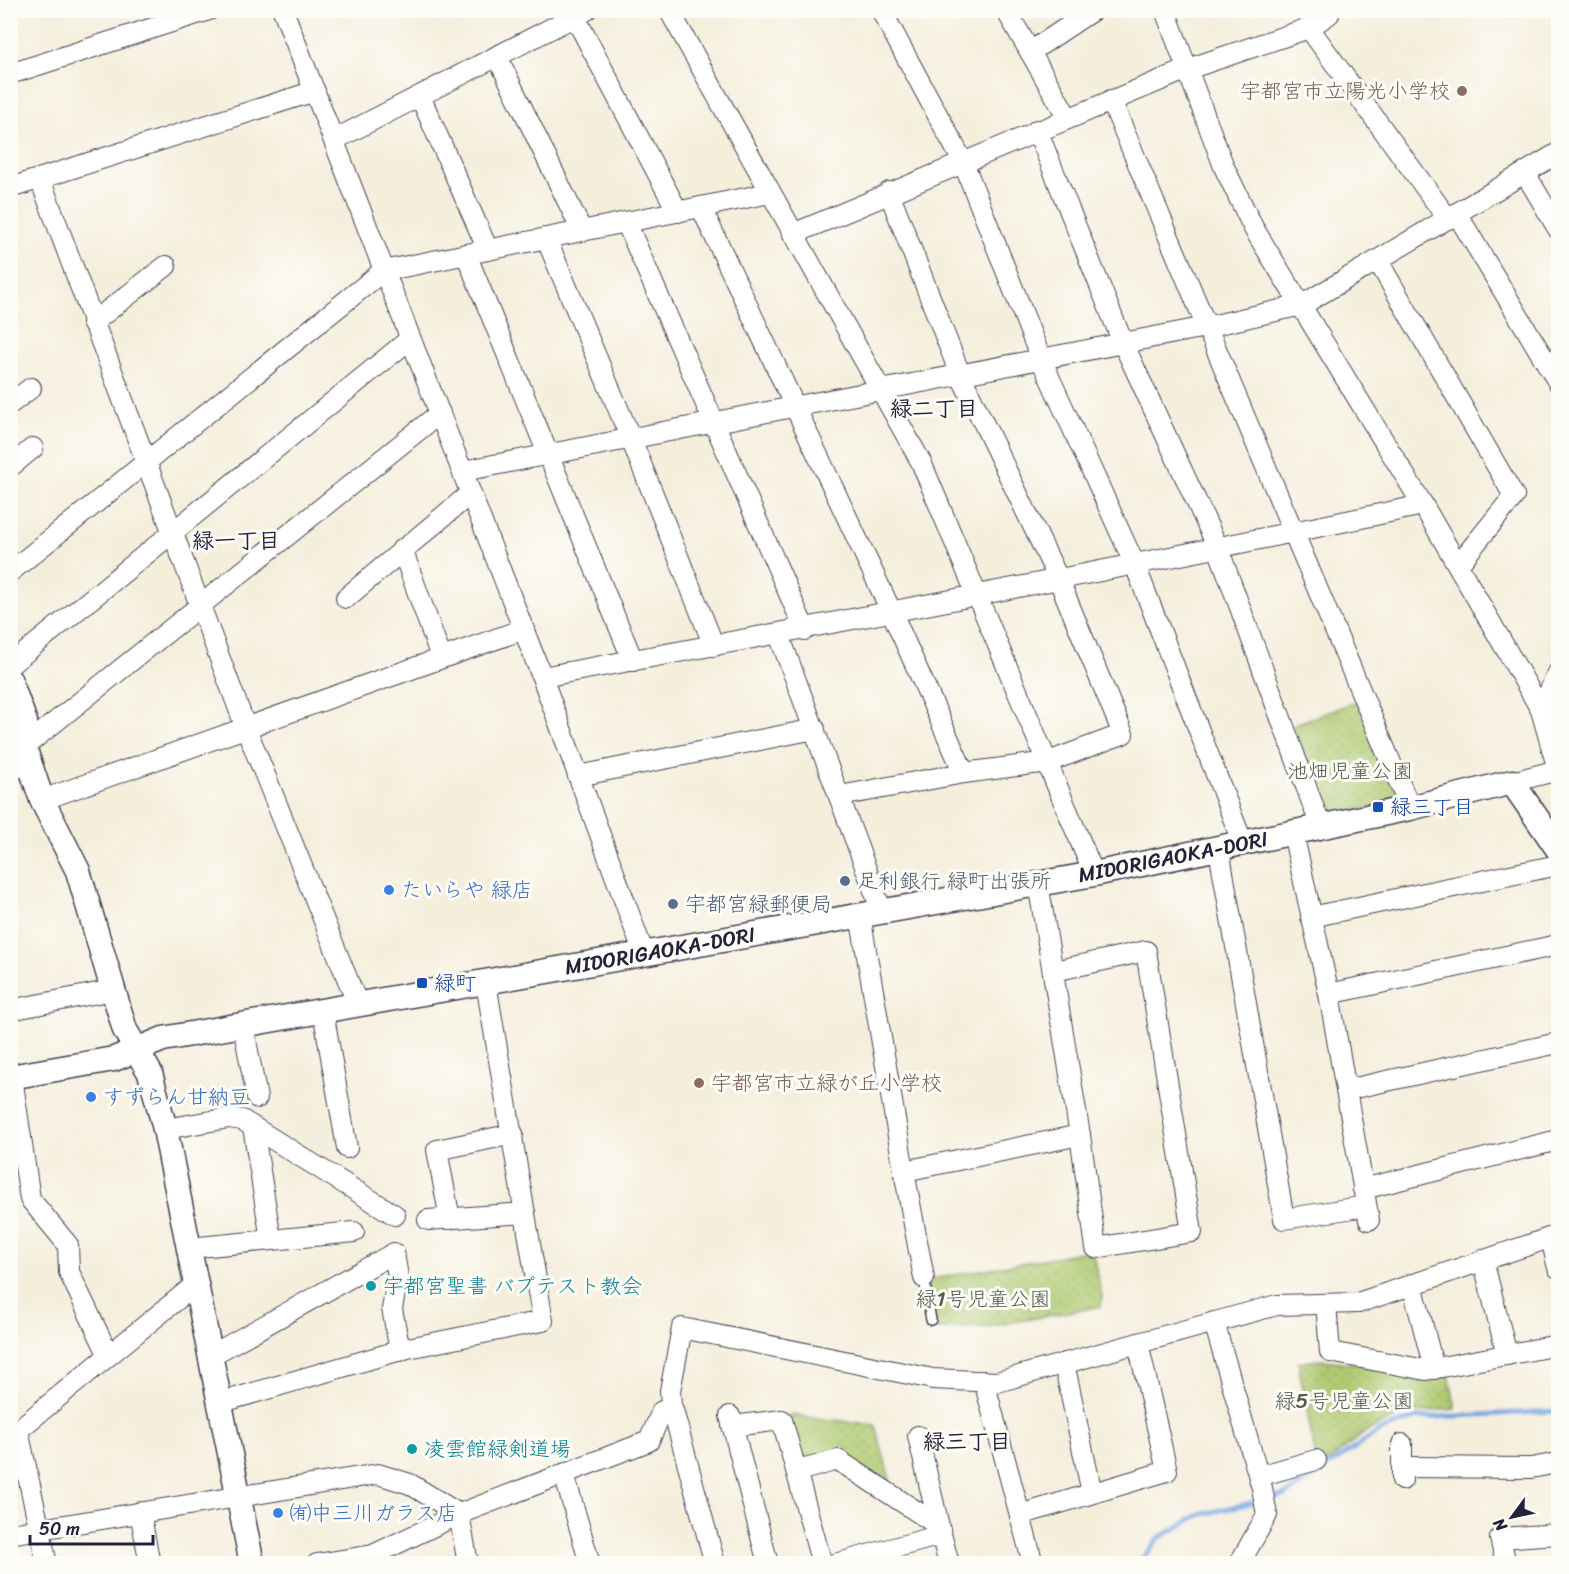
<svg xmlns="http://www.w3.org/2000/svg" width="1569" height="1574" font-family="Sriracha,'Klee One',sans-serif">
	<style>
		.grass { fill: url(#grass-dots); stroke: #687655; stroke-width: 1.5 }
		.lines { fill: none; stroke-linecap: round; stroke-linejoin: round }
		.stream { stroke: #78a8e2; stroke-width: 5 }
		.service-casing { stroke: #424153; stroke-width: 12 }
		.minor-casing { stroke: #424153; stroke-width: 22 }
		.tertiary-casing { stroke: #424153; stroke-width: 27 }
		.service { stroke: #fff; stroke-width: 9 }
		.minor { stroke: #fff; stroke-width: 20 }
		.tertiary { stroke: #fff; stroke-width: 24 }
		.education-dot { fill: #8d6e63; stroke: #fdfcf7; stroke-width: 2 }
		.transit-dot { fill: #1a4fb4; stroke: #fdfcf7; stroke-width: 2 }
		.service-dot { fill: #5c6f8a; stroke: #fdfcf7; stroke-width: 2 }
		.shop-dot { fill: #3f7fe0; stroke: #fdfcf7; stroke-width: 2 }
		.culture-dot { fill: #0f9aa8; stroke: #fdfcf7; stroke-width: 2 }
		.labels { text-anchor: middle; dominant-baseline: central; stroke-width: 6; stroke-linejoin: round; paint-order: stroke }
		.education-label { font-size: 21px; fill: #785e54; stroke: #fdfcf7; text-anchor: end }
		.park-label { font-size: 21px; fill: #535c4d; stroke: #fdfcf7 }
		.transit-label { font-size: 21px; fill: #164399; stroke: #fdfcf7; text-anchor: start }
		.street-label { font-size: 21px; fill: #22223b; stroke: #fdfcf7 }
		.service-label { font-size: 21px; fill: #4e5e75; stroke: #fdfcf7; text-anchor: start }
		.shop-label { font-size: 21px; fill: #366cbe; stroke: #fdfcf7; text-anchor: start }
		.culture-label { font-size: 21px; fill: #0d838f; stroke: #fdfcf7; text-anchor: start }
		.neighbourhood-label { font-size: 22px; font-weight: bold; fill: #22223b; stroke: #fdfcf7 }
	</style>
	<defs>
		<pattern id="grass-dots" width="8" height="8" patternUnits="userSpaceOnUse" patternTransform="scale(1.5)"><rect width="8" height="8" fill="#aec96f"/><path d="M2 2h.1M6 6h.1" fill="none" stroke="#95ac61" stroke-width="1.8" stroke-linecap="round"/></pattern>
	</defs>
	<rect width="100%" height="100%" fill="#fdfcf7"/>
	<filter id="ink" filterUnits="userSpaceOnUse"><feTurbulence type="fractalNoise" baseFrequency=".0167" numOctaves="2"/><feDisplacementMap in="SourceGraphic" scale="12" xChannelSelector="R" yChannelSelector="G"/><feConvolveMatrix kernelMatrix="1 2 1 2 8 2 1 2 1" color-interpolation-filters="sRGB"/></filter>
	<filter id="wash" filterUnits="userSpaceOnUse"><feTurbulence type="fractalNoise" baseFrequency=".008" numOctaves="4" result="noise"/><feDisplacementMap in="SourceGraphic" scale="24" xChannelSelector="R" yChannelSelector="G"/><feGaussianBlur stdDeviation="1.35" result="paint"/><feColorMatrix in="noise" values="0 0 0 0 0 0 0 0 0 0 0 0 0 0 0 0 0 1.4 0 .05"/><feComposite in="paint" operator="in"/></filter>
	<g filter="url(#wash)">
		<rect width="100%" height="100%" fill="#f4eedb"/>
		<g class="grass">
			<polygon points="1358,701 1401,801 1330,817 1293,725"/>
			<polygon points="1092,1250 1102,1297 1101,1306 986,1327 937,1329 927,1280"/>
			<polygon points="1323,1360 1449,1375 1456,1409 1405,1413 1367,1431 1318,1470 1298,1362"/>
			<polygon points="789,1415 875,1425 890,1479 881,1482 800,1457"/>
		</g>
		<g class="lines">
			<polyline class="stream" points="1138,1564 1159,1538 1199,1515 1286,1495 1379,1431 1416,1418 1558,1411"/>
		</g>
	</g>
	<g filter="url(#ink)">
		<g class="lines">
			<defs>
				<polyline id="service" points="924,1278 931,1320"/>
				<g id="minor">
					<polyline points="283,10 542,677 644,954"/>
					<polyline points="669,10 921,462 1094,874"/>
					<polyline points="881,10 963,162 1041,359 1135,565 1243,844"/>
					<polyline points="1006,10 1068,118"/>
					<polyline points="1165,10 1224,167 1254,229 1423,505 1541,710 1558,770 1512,782"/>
					<polyline points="575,17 678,212"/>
					<polyline points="1309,28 1329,14 1328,10"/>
					<polyline points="1030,52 1093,10"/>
					<polyline points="497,56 582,231"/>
					<polyline points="10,74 209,10"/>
					<polyline points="420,96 488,250"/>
					<polyline points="1111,100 1410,808"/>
					<polyline points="1037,130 1123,343 1218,548 1321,827"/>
					<polyline points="334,140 587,10"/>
					<polyline points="1525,173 1558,229"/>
					<polyline points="40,179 246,728 358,1005"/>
					<polyline points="10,188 315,91"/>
					<polyline points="701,207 892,613 964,773"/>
					<polyline points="1457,214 1558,382"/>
					<polyline points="626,222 805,630"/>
					<polyline points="793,234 1185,70 1309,28 1448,219"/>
					<polyline points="546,238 631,439 714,646"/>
					<polyline points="466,254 633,661"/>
					<polyline points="1378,261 1514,496 1458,565"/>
					<polyline points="92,323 166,266"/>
					<polyline points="10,404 31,388"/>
					<polyline points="10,467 33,448"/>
					<polyline points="463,471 1206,327 1302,305 1558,153"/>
					<polyline points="402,549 441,657"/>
					<polyline points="10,572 383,271 770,193"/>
					<polyline points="346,598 471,493"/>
					<polyline points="779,635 882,912"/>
					<polyline points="10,665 410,339"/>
					<path d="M 542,677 C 837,623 1130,567 1423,505"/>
					<polyline points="1541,710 1558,673"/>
					<polyline points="24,747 440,413"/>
					<polyline points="10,771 29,762"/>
					<polyline points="578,776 815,729"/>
					<polyline points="840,796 964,773 1048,762 1123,734 1058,578 960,374 889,192"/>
					<polyline points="42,800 524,629"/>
					<polyline points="1293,833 1329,994 1369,1220"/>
					<polyline points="1219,850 1284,1219 1366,1206"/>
					<polyline points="1038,883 1080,1135 1096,1248 1192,1232 1146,951 1054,971"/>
					<polyline points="860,915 904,1171 1080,1135"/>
					<polyline points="1311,917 1558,865"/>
					<polyline points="1329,994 1558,945"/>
					<polyline points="10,1010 113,990"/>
					<polyline points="323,1011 347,1148"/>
					<polyline points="243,1025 257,1098"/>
					<polyline points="12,1077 30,1199 68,1245 69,1272 108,1354"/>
					<polyline points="1346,1090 1558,1043"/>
					<polyline points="253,1127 271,1240"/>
					<polyline points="165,1129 229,1118 242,1120 395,1215"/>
					<polyline points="904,1171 924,1278"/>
					<polyline points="1363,1189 1558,1140"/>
					<polyline points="450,1219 437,1150 513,1134"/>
					<polyline points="428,1220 525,1213"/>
					<polyline points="1551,1238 1558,1268"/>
					<polyline points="189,1248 354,1232"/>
					<polyline points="1483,1260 1507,1355"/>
					<polyline points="1412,1284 1434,1369"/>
					<polyline points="1326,1304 1330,1352 1426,1370 1558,1345"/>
					<polyline points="1214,1322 1262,1488 1267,1515 1239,1564"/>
					<polyline points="210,1356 394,1253 398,1277 392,1309 400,1351"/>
					<polyline points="1064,1363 1092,1493"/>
					<polyline points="984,1381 1033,1564"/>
					<polyline points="219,1403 408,1348 543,1321 486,983"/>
					<polyline points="671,1405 670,1391 682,1328 933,1379 997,1382 1277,1305 1358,1303 1558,1235"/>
					<polyline points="673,1410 715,1564"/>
					<polyline points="730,1416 768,1564"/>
					<polyline points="732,1426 782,1420 822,1564"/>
					<polyline points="918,1436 939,1526"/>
					<polyline points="1402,1444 1402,1480"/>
					<polyline points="1402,1467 1531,1468 1558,1463"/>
					<polyline points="798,1471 838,1460 939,1526 949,1564"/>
					<polyline points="564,1474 590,1564"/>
					<polyline points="1259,1476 1316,1460"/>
					<polyline points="140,1512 150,1564"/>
					<polyline points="1020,1515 1167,1471 1138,1343"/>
					<polyline points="10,1534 378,1474 410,1484 459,1514 468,1564"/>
					<polyline points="47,1564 18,1430 196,1284"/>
					<polyline points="317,1564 373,1555 459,1514 649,1441 662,1411"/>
					<polyline points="835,1564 941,1535"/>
					<polyline points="1506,1564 1500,1538 1558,1534"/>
				</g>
				<g id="tertiary">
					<polyline points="10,681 25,722 24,747 42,800 78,871 125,1030 150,1073 165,1129 252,1564"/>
					<polyline points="10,1077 114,1059 163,1039 1094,874 1410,808 1512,782 1558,849"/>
				</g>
			</defs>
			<use href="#service" class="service-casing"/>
			<use href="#minor" class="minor-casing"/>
			<use href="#tertiary" class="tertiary-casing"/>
			<use href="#service" class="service"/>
			<use href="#minor" class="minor"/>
			<use href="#tertiary" class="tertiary"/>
		</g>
	</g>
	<g class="education-dot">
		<circle cx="1462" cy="91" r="6"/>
		<circle cx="699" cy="1083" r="6"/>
	</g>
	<g class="transit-dot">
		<rect x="1372" y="801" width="12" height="12" rx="3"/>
		<rect x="416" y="977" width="12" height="12" rx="3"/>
	</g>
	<g class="service-dot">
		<circle cx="845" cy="881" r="6"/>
		<circle cx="673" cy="904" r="6"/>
	</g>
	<g class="shop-dot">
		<circle cx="389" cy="890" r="6"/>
		<circle cx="91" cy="1097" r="6"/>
		<circle cx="278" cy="1513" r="6"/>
	</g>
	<g class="culture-dot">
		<circle cx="371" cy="1286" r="6"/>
		<circle cx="412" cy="1449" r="6"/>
	</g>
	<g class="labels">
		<g class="education-label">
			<text x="1450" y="91">宇都宮市立陽光小学校</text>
			<text x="711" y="1083" text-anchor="start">宇都宮市立緑が丘小学校</text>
		</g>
		<g class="park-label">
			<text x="1350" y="771">池畑児童公園</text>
			<text x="983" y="1299">緑1号児童公園</text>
			<text x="1344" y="1401">緑5号児童公園</text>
		</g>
		<g class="transit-label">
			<text x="1390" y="807">緑三丁目</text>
			<text x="434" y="983">緑町</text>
		</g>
		<g class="street-label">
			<text transform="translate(1173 857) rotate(-11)">MIDORIGAOKA-DORI</text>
			<text transform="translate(660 951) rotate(-10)">MIDORIGAOKA-DORI</text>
		</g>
		<g class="service-label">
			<text x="857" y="881">足利銀行 緑町出張所</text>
			<text x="685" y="904">宇都宮緑郵便局</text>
		</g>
		<g class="shop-label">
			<text x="401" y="890">たいらや 緑店</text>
			<text x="103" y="1097">すずらん甘納豆</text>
			<text x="290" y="1513">㈲中三川ガラス店</text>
		</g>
		<g class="culture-label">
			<text x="383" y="1286">宇都宮聖書 バプテスト教会</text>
			<text x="424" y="1449">凌雲館緑剣道場</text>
		</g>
		<g class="neighbourhood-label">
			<text x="934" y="408">緑二丁目</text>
			<text x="236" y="540">緑一丁目</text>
			<text x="967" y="1441">緑三丁目</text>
		</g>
	</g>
	<rect width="1569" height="1574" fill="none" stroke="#fdfcf7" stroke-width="36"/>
	<g transform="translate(1512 1517) rotate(237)" stroke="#fdfcf7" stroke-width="4.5" paint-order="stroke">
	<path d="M0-4.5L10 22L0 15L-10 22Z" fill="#22223b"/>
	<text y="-9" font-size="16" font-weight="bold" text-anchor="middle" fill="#22223b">N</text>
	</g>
	<path d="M30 1535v9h123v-9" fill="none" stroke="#22223b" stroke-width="3"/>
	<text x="39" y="1535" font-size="18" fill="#22223b" stroke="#fdfcf7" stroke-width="4.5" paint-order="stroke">50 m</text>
</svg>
